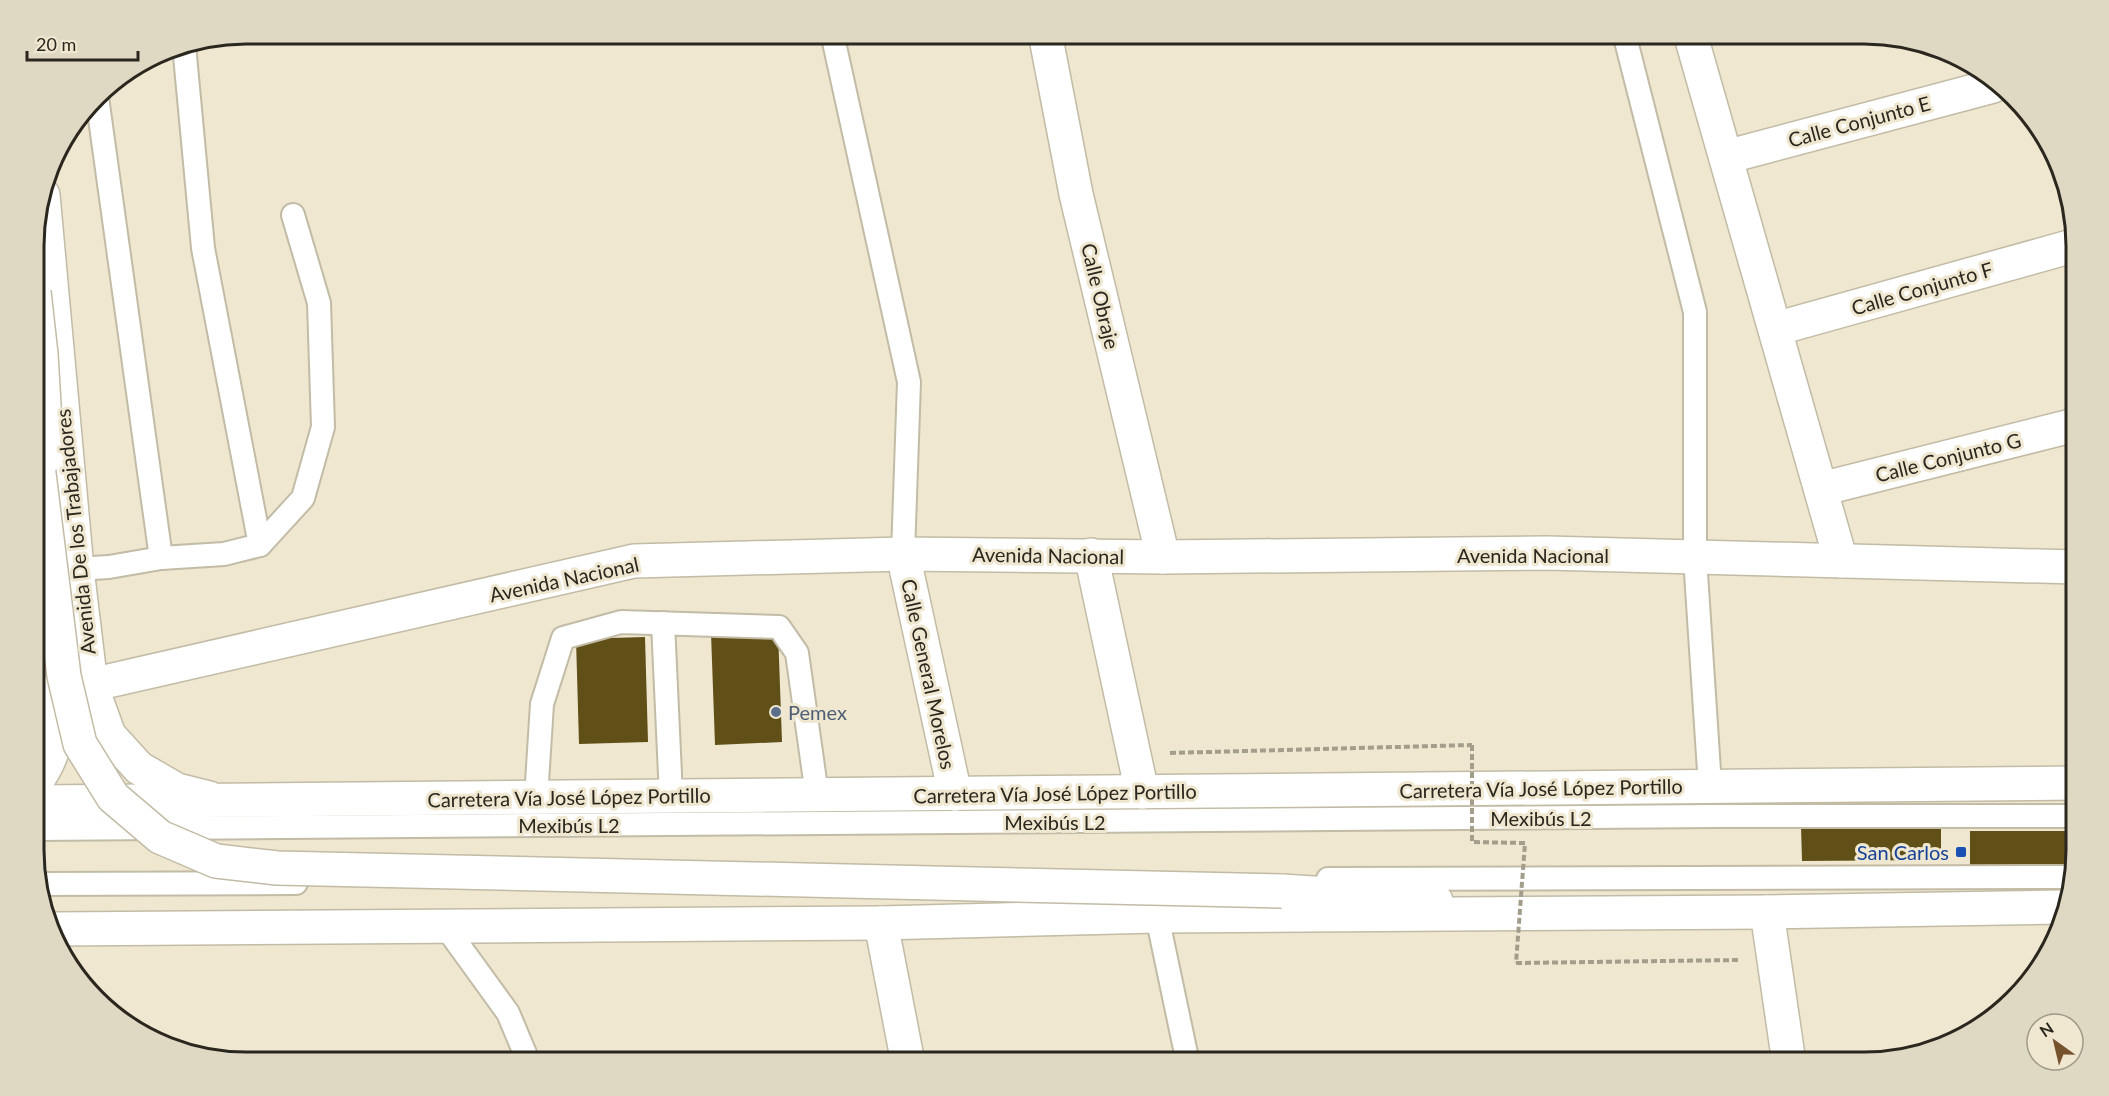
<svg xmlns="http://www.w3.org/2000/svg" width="2109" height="1096" font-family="Lato,sans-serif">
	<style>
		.building { fill: #605018 }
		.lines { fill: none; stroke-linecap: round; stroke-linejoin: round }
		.lane-casing { stroke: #c2bba5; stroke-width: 26 }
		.street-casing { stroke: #c2bba5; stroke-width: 36 }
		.secondary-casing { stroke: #c2bba5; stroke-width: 36 }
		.primary-casing { stroke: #c2bba5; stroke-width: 36 }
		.path { stroke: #a39d8c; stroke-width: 4; stroke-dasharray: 6 3; stroke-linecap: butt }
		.lane { stroke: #fff; stroke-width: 22 }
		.street { stroke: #fff; stroke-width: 33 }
		.secondary { stroke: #fff; stroke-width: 33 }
		.primary { stroke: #fff; stroke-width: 33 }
		.secondary-bridge-casing { stroke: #c2bba5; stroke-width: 36; stroke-linecap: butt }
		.path-bridge { stroke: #a39d8c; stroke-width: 4; stroke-dasharray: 6 3; stroke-linecap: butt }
		.secondary-bridge { stroke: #fff; stroke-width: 33 }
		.service-dot { fill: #5c6f8a; stroke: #efe7d0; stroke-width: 2 }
		.transit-dot { fill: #1a4fb4; stroke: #efe7d0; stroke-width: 2 }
		.labels { text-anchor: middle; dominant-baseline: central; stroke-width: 6; stroke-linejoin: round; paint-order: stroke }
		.street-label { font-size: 20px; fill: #2a271e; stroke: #efe7d0 }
		.service-label { font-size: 20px; fill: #4e5e75; stroke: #efe7d0; text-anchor: start }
		.transit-label { font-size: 20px; fill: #164399; stroke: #efe7d0; text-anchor: end }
		.rim { fill: none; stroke: #2a271e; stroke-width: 3 }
	</style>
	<rect width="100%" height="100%" fill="#efe7d0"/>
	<g class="building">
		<polygon points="778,631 782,742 715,745 711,633"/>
		<polygon points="645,637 648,742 579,744 576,639"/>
		<polygon points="1801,826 1941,826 1941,860 1802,861"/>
		<polygon points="1970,831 2076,831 2076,851 2073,865 1970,866"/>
	</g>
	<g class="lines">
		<defs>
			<g id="lane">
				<polyline points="832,33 909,382 903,554"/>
				<polyline points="1624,33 1695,312 1695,558 1710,786"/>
				<polyline points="97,97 161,558"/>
				<polyline points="260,545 303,498 323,427 319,303 293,215"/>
				<polyline points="64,565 77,569 109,567 161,558 224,554 260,545 203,248 184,45"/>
				<polyline points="663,623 671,796"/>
				<polyline points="536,798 542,704 563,638 621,622 779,627 797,653 817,795"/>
				<polyline points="35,829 1716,816 2076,816"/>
				<polyline points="1328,879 2070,877"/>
				<polyline points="37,884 296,883"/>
				<polyline points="1157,916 1188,1063"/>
				<polyline points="445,926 508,1013 529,1063"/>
			</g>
			<g id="street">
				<polyline points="1045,33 1076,194 1163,557"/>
				<polyline points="1690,33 1841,561"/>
				<polyline points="1726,157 1993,86"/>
				<polyline points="1775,329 2069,247"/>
				<polyline points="1821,489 2075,425"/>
				<polyline points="903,554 955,794"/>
				<polyline points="1091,555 1142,792"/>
				<polyline points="34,695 91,685 634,561 903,554 1163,557 1547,553 2075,567"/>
				<polyline points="1767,912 1789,1063"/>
				<polyline points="881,923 908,1063"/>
			</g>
			<g id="secondary">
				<polyline points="43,195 77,569 91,685 109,735 139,768 177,790 209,798"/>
				<path d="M 35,783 C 55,758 59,729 61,698"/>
				<polyline points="1282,891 1436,901"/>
			</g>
			<g id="primary">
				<polyline points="35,802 2076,783"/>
				<polyline points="54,929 881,923 1157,916 1767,912 2063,907"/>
			</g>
		</defs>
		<use href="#lane" class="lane-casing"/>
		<use href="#street" class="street-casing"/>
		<use href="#secondary" class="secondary-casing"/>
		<use href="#primary" class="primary-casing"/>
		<g class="path">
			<polyline points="1170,753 1472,745"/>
			<polyline points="1516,963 1739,960"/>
		</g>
		<use href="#lane" class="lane"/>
		<use href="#street" class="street"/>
		<use href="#secondary" class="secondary"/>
		<use href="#primary" class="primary"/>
		<defs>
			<g id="secondary-bridge">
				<polyline points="34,292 41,354 47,456"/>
				<polyline points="34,433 64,676 80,744 113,797 160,837 216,861 277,868 1282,891"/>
			</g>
		</defs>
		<use href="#secondary-bridge" class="secondary-bridge-casing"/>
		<polyline class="path-bridge" points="1472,745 1472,842 1525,843 1516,963"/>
		<use href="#secondary-bridge" class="secondary-bridge"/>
	</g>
	<circle class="service-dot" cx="776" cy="712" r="6"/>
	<rect class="transit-dot" x="1955" y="846" width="12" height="12" rx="3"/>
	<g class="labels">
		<g class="street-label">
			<text transform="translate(1859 121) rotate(-15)">Calle Conjunto E</text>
			<text transform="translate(1922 288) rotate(-16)">Calle Conjunto F</text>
			<text transform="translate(1101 296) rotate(77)">Calle Obraje</text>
			<text transform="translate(1948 457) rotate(-14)">Calle Conjunto G</text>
			<text transform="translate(75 532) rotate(-96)">Avenida De los Trabajadores</text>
			<text transform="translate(1048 555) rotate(1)">Avenida Nacional</text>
			<text x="1533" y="555">Avenida Nacional</text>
			<text transform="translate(564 579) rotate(-12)">Avenida Nacional</text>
			<text transform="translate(929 674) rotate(78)">Calle General Morelos</text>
			<text transform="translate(1541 788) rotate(-1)">Carretera Vía José López Portillo</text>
			<text transform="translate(1055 793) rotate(-1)">Carretera Vía José López Portillo</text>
			<text transform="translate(569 797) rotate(-1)">Carretera Vía José López Portillo</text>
			<text x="1541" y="818">Mexibús L2</text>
			<text x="1055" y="822">Mexibús L2</text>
			<text x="569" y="825">Mexibús L2</text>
		</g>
		<g class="service-label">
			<text x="788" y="712">Pemex</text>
		</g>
		<g class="transit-label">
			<text x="1949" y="852">San Carlos</text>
		</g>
	</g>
	<path d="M0 0H2109V1096H0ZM246 44H1864A202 202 0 0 1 2066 246V850A202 202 0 0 1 1864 1052H246A202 202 0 0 1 44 850V246A202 202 0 0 1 246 44Z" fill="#dfd8c2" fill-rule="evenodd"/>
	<path class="rim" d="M246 44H1864A202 202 0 0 1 2066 246V850A202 202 0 0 1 1864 1052H246A202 202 0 0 1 44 850V246A202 202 0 0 1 246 44Z"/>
	<g transform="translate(2055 1042) rotate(326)"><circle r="28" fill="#efe7d0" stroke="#a09a89" stroke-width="1.5"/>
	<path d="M0-4.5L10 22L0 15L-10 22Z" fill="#77532d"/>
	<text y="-9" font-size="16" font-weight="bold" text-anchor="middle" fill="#2a271e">N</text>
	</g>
	<path d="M27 51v9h111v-9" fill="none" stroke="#2a271e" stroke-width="3"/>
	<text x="36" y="51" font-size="18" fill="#2a271e" stroke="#efe7d0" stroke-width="4.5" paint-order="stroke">20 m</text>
</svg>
